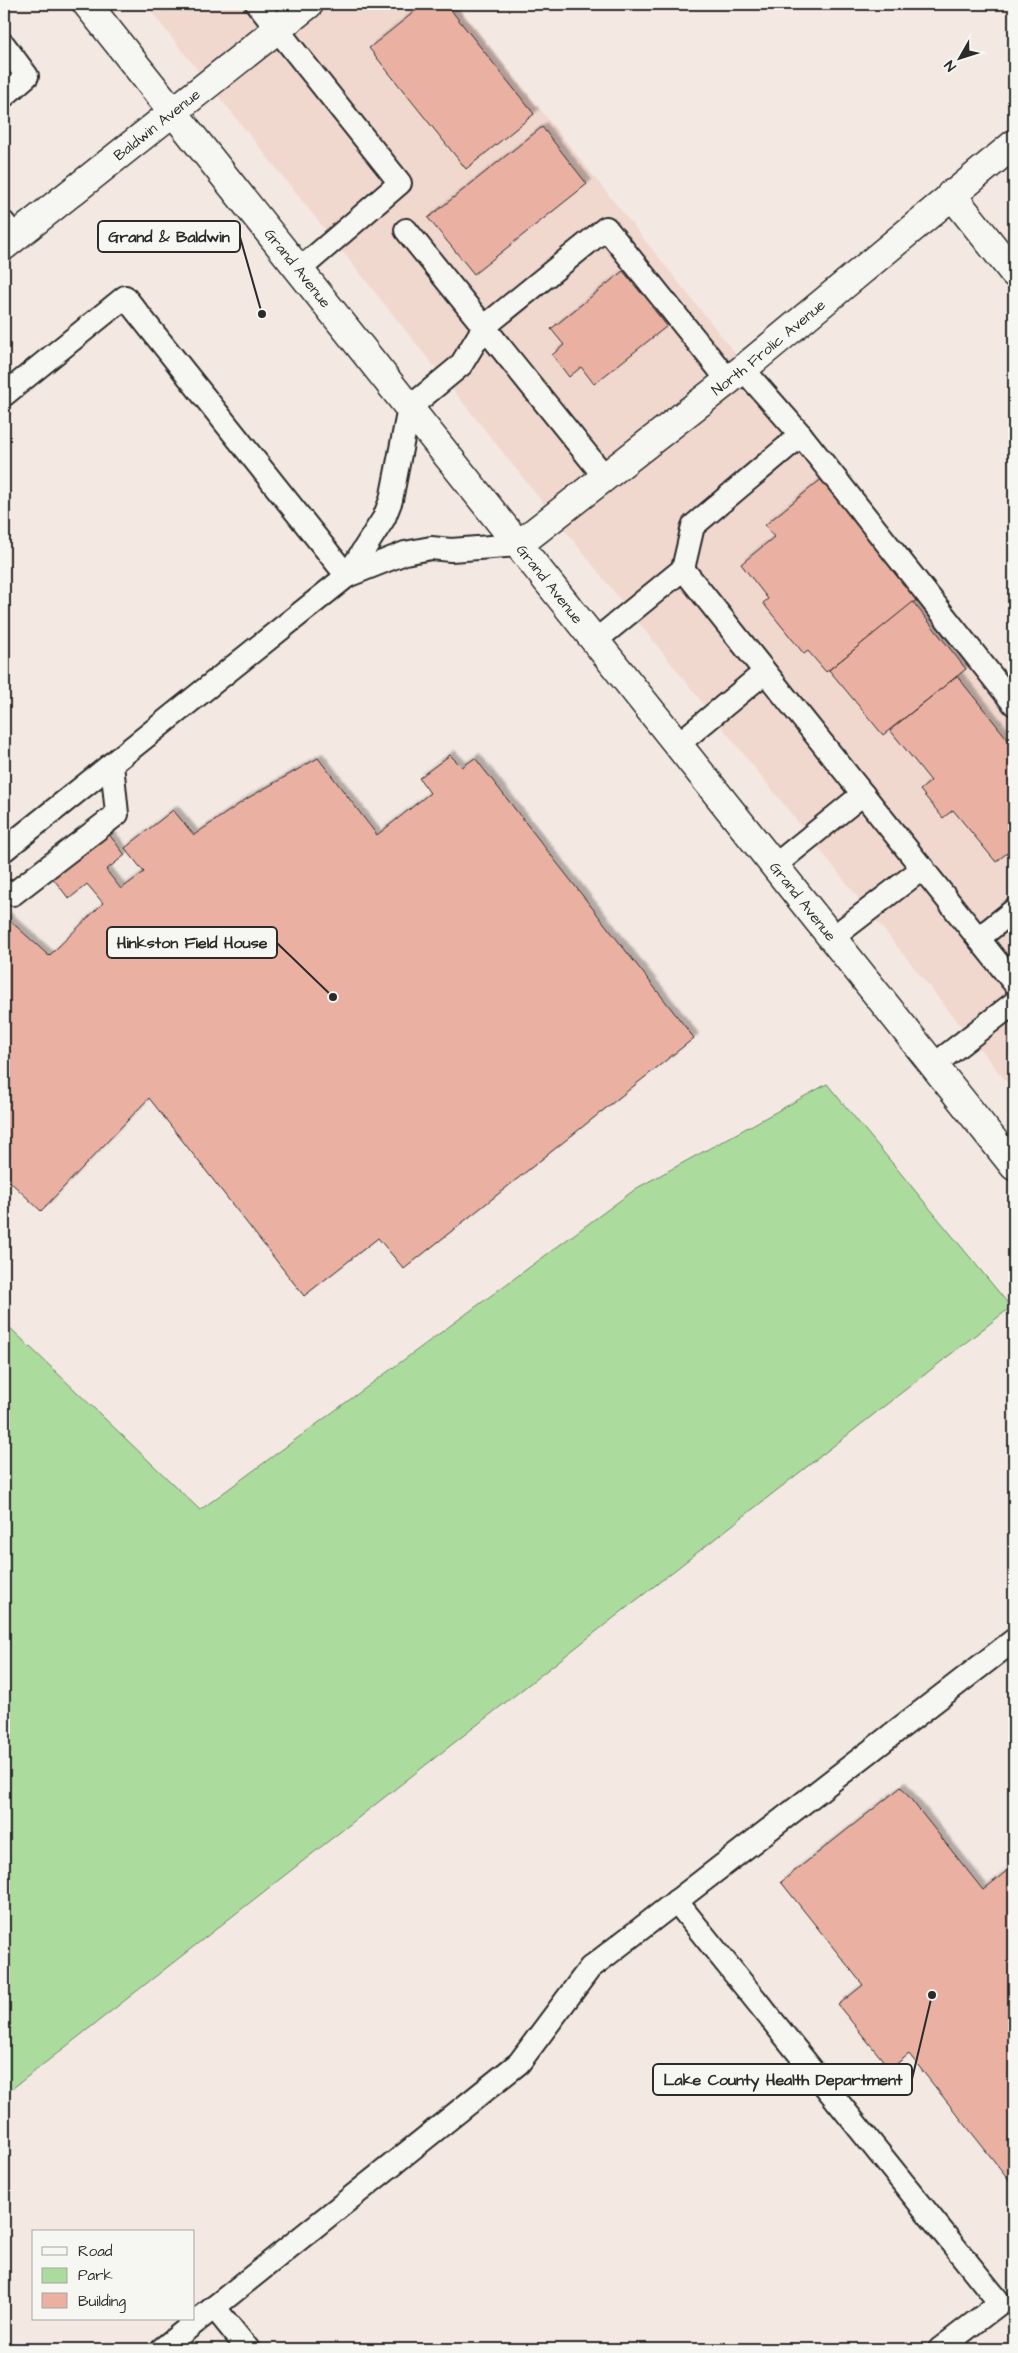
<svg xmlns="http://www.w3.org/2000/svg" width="1018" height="2353" font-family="'Architects Daughter',sans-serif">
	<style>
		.built { fill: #f1d8cf }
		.green { fill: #abdc9d; stroke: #6b8464 }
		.building { fill: #eab1a2; stroke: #2b2b2b; filter: url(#shadow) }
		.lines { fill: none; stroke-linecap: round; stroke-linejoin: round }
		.lane-casing { stroke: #2b2b2b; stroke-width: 26 }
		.street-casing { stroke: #2b2b2b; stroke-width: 31 }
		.secondary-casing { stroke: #2b2b2b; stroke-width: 31 }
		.lane { stroke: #f6f6f2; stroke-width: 22 }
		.street { stroke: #f6f6f2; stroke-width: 28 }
		.secondary { stroke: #f6f6f2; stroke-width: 28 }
		.labels { text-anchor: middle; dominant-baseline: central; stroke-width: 4.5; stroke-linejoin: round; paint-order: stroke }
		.street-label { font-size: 15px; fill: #2b2b2b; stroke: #f6f6f2 }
		.leader { fill: none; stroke: #2b2b2b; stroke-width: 2 }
		.callout-dot { fill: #2b2b2b; stroke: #f6f6f2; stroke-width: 2 }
		.callout { fill: #f6f6f2; stroke: #2b2b2b; stroke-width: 2 }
		.callout-label { font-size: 16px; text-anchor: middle; font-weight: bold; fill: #2b2b2b }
	</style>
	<defs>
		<filter id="shadow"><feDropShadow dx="4.5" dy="-4.5" stdDeviation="1" flood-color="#0004"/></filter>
	</defs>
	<rect width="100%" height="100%" fill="#f4e8e2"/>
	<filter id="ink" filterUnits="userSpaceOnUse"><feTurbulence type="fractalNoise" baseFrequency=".02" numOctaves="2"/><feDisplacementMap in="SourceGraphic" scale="10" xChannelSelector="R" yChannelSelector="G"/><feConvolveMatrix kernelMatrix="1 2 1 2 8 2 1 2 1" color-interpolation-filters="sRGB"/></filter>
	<g filter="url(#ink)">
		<polygon class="built" points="145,4 456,4 1014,702 1014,1091 923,979"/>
		<polygon class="green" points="827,1084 1011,1307 4,2095 4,1322 200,1510 637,1188"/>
		<g class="building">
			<polygon points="424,4 446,4 534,114 466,169 369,48"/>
			<polygon points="542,127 587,184 474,274 428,218"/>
			<polygon points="623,271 641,293 647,289 656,301 651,306 667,326 594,384 581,367 569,377 552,355 564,345 551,329"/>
			<polygon points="824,477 920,597 826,672 808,651 804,654 763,603 768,599 741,564 774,537 765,525"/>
			<polygon points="913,602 966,669 883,735 829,670"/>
			<polygon points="957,676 1014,747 1014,847 996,862 953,810 943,818 920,790 931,781 890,730"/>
			<polygon points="450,755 462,767 475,758 694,1038 404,1269 378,1238 304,1296 149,1098 41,1211 4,1176 4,919 6,917 49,956 103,903 87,884 69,899 52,877 108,833 125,855 106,870 121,889 144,872 125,848 173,810 194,835 248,798 318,758 377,835 430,793 419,778"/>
			<polygon points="901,1787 983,1890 1014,1865 1014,2186 909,2054 890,2069 838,2005 863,1985 781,1882"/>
		</g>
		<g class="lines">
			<defs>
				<g id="lane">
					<polyline points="257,4 400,183 299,270"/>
					<polyline points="4,45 27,76 4,96"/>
					<polyline points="4,223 15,237"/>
					<polyline points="406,230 605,477"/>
					<polyline points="743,369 801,435 1014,704"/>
					<polyline points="4,395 125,297 347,576"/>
					<polyline points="683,569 693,526 801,435"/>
					<polyline points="347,576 384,518 391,500 409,408 461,365 484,327 606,228 728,380"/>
					<polyline points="595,641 683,569 1014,983"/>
					<polyline points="677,745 765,672"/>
					<polyline points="4,850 347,576 405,553 431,548 451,550 518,545"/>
					<polyline points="774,866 863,794"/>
					<polyline points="4,891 13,894 117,814 112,764"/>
					<polyline points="832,938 923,868"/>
					<polyline points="979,938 1014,910"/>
					<polyline points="934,1065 1014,1003"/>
					<polyline points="676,1901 1000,2303 940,2349"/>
					<polyline points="214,2307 248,2349"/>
					<polyline points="162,2349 519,2063 590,1968 1014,1640"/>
				</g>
				<g id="street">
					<polyline points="951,194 1014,273"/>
					<path id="s1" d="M 4,246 L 309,4"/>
					<path id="s2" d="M 518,545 L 743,369 L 1014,144"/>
				</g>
				<g id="secondary">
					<path id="s3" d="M 87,4 L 1014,1166"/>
				</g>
			</defs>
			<use href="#lane" class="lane-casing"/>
			<use href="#street" class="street-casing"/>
			<use href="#secondary" class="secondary-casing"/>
			<use href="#lane" class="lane"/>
			<use href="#street" class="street"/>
			<use href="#secondary" class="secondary"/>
		</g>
	</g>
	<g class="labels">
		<g class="street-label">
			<text stroke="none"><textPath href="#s1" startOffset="195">Baldwin Avenue</textPath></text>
			<text stroke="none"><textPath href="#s3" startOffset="338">Grand Avenue</textPath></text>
			<text stroke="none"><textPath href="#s2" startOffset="319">North Frolic Avenue</textPath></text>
			<text stroke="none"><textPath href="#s3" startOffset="742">Grand Avenue</textPath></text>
			<text stroke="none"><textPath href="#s3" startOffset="1148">Grand Avenue</textPath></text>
		</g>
	</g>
	<path class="leader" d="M262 314L240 237M333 997L277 943M932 1995L912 2079"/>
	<g class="callout-dot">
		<circle cx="262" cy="314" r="5"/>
		<circle cx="333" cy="997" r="5"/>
		<circle cx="932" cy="1995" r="5"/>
	</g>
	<g class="callout">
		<rect x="98" y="221" width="142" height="31" rx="5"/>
		<rect x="107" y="927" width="170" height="31" rx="5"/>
		<rect x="653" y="2064" width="259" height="31" rx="5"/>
	</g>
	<g class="callout-label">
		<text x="169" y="242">Grand &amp; Baldwin</text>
		<text x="192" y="948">Hinkston Field House</text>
		<text x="783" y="2085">Lake County Health Department</text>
	</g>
	<rect width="1018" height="2353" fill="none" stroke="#f6f6f2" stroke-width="20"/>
	<rect x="10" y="10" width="998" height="2333" fill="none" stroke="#2b2b2b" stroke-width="2" filter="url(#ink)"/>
	<rect x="32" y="2230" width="162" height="90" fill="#f6f6f2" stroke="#a5a5a2"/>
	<rect x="42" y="2247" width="25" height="8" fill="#f6f6f2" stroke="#a5a5a2"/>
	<text x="78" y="2256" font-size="15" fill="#2b2b2b">Road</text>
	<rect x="42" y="2268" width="25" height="15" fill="#abdc9d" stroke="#a5a5a2"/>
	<text x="78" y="2280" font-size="15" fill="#2b2b2b">Park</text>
	<rect x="42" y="2293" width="25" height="15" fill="#eab1a2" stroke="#a5a5a2"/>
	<text x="78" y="2306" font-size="15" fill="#2b2b2b">Building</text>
	<g transform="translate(960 58) rotate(231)" stroke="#f6f6f2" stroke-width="4" paint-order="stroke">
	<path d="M0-4L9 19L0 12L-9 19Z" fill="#2b2b2b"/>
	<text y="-8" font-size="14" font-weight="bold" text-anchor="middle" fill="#2b2b2b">N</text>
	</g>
</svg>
